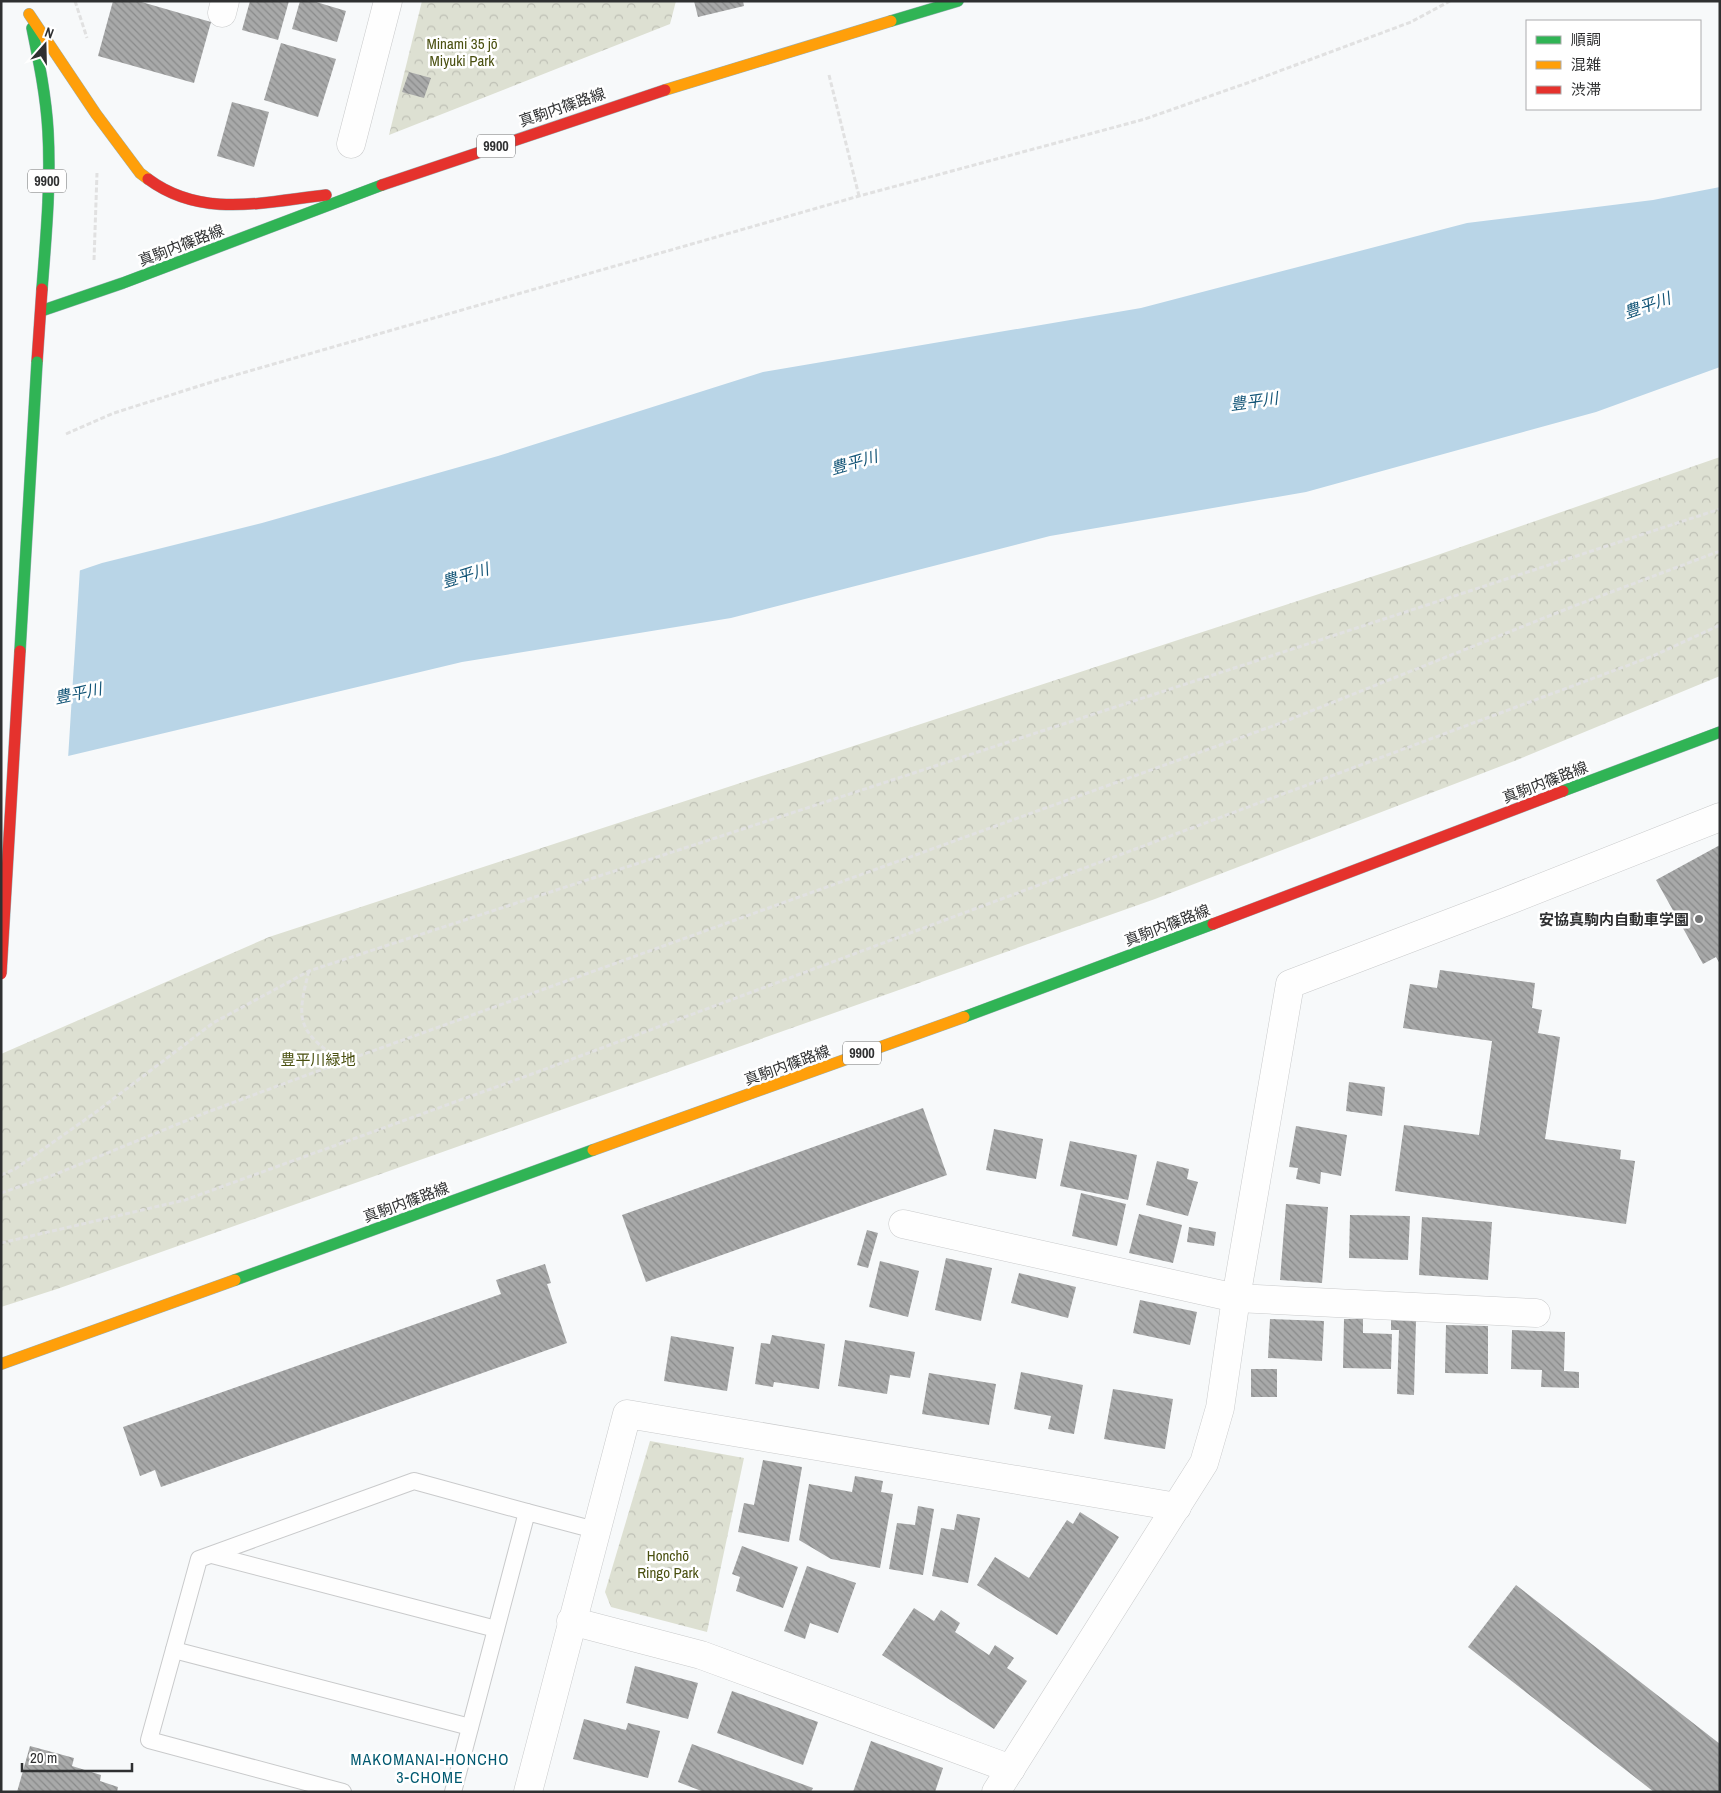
<svg xmlns="http://www.w3.org/2000/svg" width="1721" height="1793" font-family="'Archivo Narrow','Noto Sans JP',sans-serif">
	<style>
		.park { fill: url(#park-crowns) }
		.water { fill: #b9d5e7 }
		.pier { fill: #f7f9fa }
		.building { fill: url(#building-back-hatch) }
		.lines { fill: none; stroke-linecap: round; stroke-linejoin: round }
		.lane-casing { stroke: #c9cacb; stroke-width: 18 }
		.street-casing { stroke: #c9cacb; stroke-width: 29 }
		.fast-casing { stroke: #9ab1b5; stroke-width: 12 }
		.slow-casing { stroke: #9ab1b5; stroke-width: 12 }
		.jam-casing { stroke: #9ab1b5; stroke-width: 12 }
		.path { stroke: #e1e1e1; stroke-width: 3; stroke-dasharray: 5 2.5; stroke-linecap: butt }
		.lane { stroke: #fefefe; stroke-width: 16 }
		.street { stroke: #fefefe; stroke-width: 28 }
		.fast { stroke: #30b455; stroke-width: 11 }
		.slow { stroke: #ff9f0a; stroke-width: 11 }
		.jam { stroke: #e5322d; stroke-width: 11 }
		.fast-bridge-casing { stroke: #9ab1b5; stroke-width: 12; stroke-linecap: butt }
		.jam-bridge-casing { stroke: #9ab1b5; stroke-width: 12; stroke-linecap: butt }
		.fast-bridge { stroke: #30b455; stroke-width: 11 }
		.jam-bridge { stroke: #e5322d; stroke-width: 11 }
		.poi-dot { fill: #757677; stroke: #fff; stroke-width: 2 }
		.labels { text-anchor: middle; dominant-baseline: central; stroke-width: 5; stroke-linejoin: round; paint-order: stroke }
		.shield { fill: #fff; stroke: #6d6e6f; stroke-width: 1 }
		.shield-label { font-size: 14px; font-weight: bold; fill: #2f3031 }
		.park-label { font-size: 15px; fill: #4a5010; stroke: #fff }
		.street-label { font-size: 15px; fill: #2f3031; stroke: #fff }
		.poi-label { font-size: 15px; font-weight: bold; fill: #2f3031; stroke: #fff; text-anchor: end }
		.water-label { font-size: 16px; font-style: italic; fill: #135577; stroke: #fff }
		.neighbourhood-label { font-size: 16px; letter-spacing: 1px; fill: #005970; stroke: #fff }
	</style>
	<defs>
		<pattern id="park-crowns" width="20" height="18" patternUnits="userSpaceOnUse" patternTransform="scale(1.25)"><rect width="20" height="18" fill="#dde0d2"/><path d="M2 6a3 3 0 1 1 6 0M12 15a3 3 0 1 1 6 0" fill="none" stroke="#bec0b5"/></pattern>
		<pattern id="building-back-hatch" width="6" height="6" patternUnits="userSpaceOnUse" patternTransform="scale(1.25)"><rect width="6" height="6" fill="#a8a9a9"/><path d="M-1 5l2 2M0 0l6 6M5-1l2 2" fill="none" stroke="#898a8a"/></pattern>
	</defs>
	<rect width="100%" height="100%" fill="#f7f9fa"/>
	<g class="park">
		<polygon points="422,1 676,1 670,24 389,135"/>
		<polygon points="1720,457 1720,676 1517,760 1155,899 57,1289 1,1307 1,1054 269,937 1426,559"/>
		<polygon points="650,1441 744,1458 707,1632 611,1607 605,1592"/>
	</g>
	<polygon class="water" points="1720,187 1720,367 1596,412 1306,492 1050,536 731,618 462,662 1,772 1,597 102,563 262,523 498,456 763,372 1141,308 1467,223 1653,200"/>
	<polygon class="pier" points="80,568 68,759 1,774 1,594"/>
	<g class="building">
		<polygon points="113,1 138,1 211,22 194,83 98,56"/>
		<polygon points="250,1 289,1 278,40 242,30"/>
		<polygon points="300,1 313,1 346,11 337,42 292,29"/>
		<polygon points="694,1 743,1 744,6 698,17"/>
		<polygon points="281,43 336,59 318,117 264,100"/>
		<polygon points="409,72 431,78 424,98 402,92"/>
		<polygon points="232,102 269,112 254,167 217,156"/>
		<polygon points="1720,845 1720,964 1716,957 1703,964 1656,880"/>
		<polygon points="1440,970 1535,983 1532,1008 1542,1010 1538,1033 1560,1037 1545,1139 1621,1150 1620,1159 1635,1161 1626,1224 1395,1191 1404,1125 1479,1135 1492,1041 1403,1028 1410,984 1437,988"/>
		<polygon points="1349,1082 1385,1087 1382,1116 1346,1111"/>
		<polygon points="923,1108 947,1175 646,1282 622,1215"/>
		<polygon points="1296,1126 1347,1135 1341,1176 1321,1172 1320,1184 1296,1179 1298,1168 1289,1167"/>
		<polygon points="994,1129 1043,1139 1036,1179 986,1170"/>
		<polygon points="1070,1141 1137,1155 1128,1200 1060,1186"/>
		<polygon points="1157,1161 1189,1169 1187,1179 1198,1182 1188,1216 1146,1205"/>
		<polygon points="1081,1193 1126,1204 1117,1246 1072,1236"/>
		<polygon points="1286,1204 1328,1207 1322,1283 1280,1280"/>
		<polygon points="1139,1214 1182,1225 1173,1263 1129,1253"/>
		<polygon points="1350,1215 1410,1216 1408,1260 1349,1258"/>
		<polygon points="1422,1217 1492,1222 1488,1280 1419,1275"/>
		<polygon points="1189,1227 1216,1232 1214,1246 1187,1242"/>
		<polygon points="867,1230 878,1233 868,1268 857,1265"/>
		<polygon points="946,1258 992,1268 981,1321 935,1310"/>
		<polygon points="880,1261 919,1271 908,1317 869,1307"/>
		<polygon points="545,1264 551,1283 547,1284 567,1343 161,1487 155,1470 140,1476 123,1427 501,1294 496,1280"/>
		<polygon points="1019,1273 1076,1287 1068,1318 1011,1303"/>
		<polygon points="1140,1300 1197,1312 1190,1345 1133,1333"/>
		<polygon points="1270,1319 1324,1321 1322,1361 1268,1358"/>
		<polygon points="1344,1319 1363,1319 1363,1333 1392,1334 1391,1369 1343,1368"/>
		<polygon points="1391,1320 1416,1321 1414,1395 1397,1394 1399,1330 1391,1330"/>
		<polygon points="1446,1325 1488,1326 1488,1374 1445,1373"/>
		<polygon points="1512,1330 1565,1332 1564,1371 1579,1372 1579,1388 1541,1387 1542,1370 1511,1369"/>
		<polygon points="772,1335 825,1344 819,1389 774,1382 773,1387 755,1384 761,1343 770,1344"/>
		<polygon points="671,1336 734,1347 727,1391 664,1381"/>
		<polygon points="845,1340 915,1352 910,1378 890,1375 887,1394 838,1386"/>
		<rect x="1251" y="1369" width="26" height="28"/>
		<polygon points="1021,1372 1083,1385 1074,1434 1048,1429 1051,1416 1014,1409"/>
		<polygon points="929,1373 996,1384 989,1425 922,1414"/>
		<polygon points="1113,1389 1173,1399 1165,1449 1104,1439"/>
		<polygon points="763,1460 802,1467 789,1542 738,1532 744,1503 754,1505"/>
		<polygon points="855,1476 883,1481 881,1492 893,1494 880,1568 831,1559 799,1540 809,1484 852,1492"/>
		<polygon points="918,1506 934,1509 923,1575 889,1569 897,1523 915,1525"/>
		<polygon points="1080,1512 1119,1537 1057,1635 977,1585 995,1557 1029,1578 1067,1520 1073,1524"/>
		<polygon points="957,1514 980,1518 968,1583 932,1576 941,1528 954,1530"/>
		<polygon points="742,1546 798,1567 783,1608 736,1591 740,1577 732,1574"/>
		<polygon points="807,1566 856,1583 838,1633 810,1623 805,1639 784,1631"/>
		<polygon points="1516,1585 1720,1744 1720,1792 1654,1792 1468,1647"/>
		<polygon points="914,1608 934,1621 941,1610 960,1623 955,1632 989,1655 995,1645 1014,1658 1007,1668 1027,1681 994,1729 882,1655"/>
		<polygon points="635,1666 698,1683 688,1719 626,1703"/>
		<polygon points="732,1691 818,1722 803,1765 717,1733"/>
		<polygon points="584,1719 626,1730 628,1723 660,1731 648,1778 573,1759"/>
		<polygon points="871,1741 943,1768 935,1792 853,1792"/>
		<polygon points="692,1744 813,1788 811,1792 704,1792 678,1782"/>
		<polygon points="30,1746 74,1758 72,1766 101,1775 100,1781 118,1787 117,1792 17,1792"/>
	</g>
	<g class="lines">
		<defs>
			<g id="lane">
				<polyline points="212,1555 496,1629"/>
				<polyline points="174,1650 470,1727"/>
				<polyline points="343,1792 149,1740 199,1559 414,1481 527,1512"/>
				<polyline points="453,1792 527,1512 595,1530"/>
			</g>
			<g id="street">
				<polyline points="222,13 225,1"/>
				<polyline points="351,144 388,1"/>
				<polyline points="903,1224 1236,1298 1536,1313"/>
				<polyline points="571,1621 701,1655 1011,1769"/>
				<polyline points="528,1792 627,1414 1177,1507"/>
				<polyline points="996,1792 1204,1463 1220,1408 1236,1298 1290,984 1505,902 1720,817"/>
			</g>
			<g id="fast">
				<polyline points="891,21 958,1"/>
				<path d="M 32,28 C 39,62 46,96 48,131 C 51,183 46,237 42,289"/>
				<polyline points="41,311 123,283 382,185"/>
				<polyline points="1563,791 1720,732"/>
				<polyline points="964,1017 1213,924"/>
				<polyline points="235,1280 593,1150"/>
			</g>
			<g id="slow">
				<polyline points="29,14 96,114 140,173 148,179"/>
				<polyline points="665,90 891,21"/>
				<polyline points="593,1150 964,1017"/>
				<polyline points="1,1364 235,1280"/>
			</g>
			<g id="jam">
				<path d="M 148,179 C 202,219 263,202 326,195"/>
				<polyline points="382,185 665,90"/>
				<polyline points="37,362 42,289"/>
				<polyline points="1213,924 1563,791"/>
			</g>
		</defs>
		<use href="#lane" class="lane-casing"/>
		<use href="#street" class="street-casing"/>
		<use href="#fast" class="fast-casing"/>
		<use href="#slow" class="slow-casing"/>
		<use href="#jam" class="jam-casing"/>
		<g class="path">
			<polyline points="75,1 87,38"/>
			<polyline points="829,75 859,196"/>
			<polyline points="94,260 97,173"/>
			<polyline points="66,434 114,413 218,380 859,196 1145,119 1250,82 1411,22 1450,1"/>
			<path d="M 309,971 C 295,1023 299,1031 342,1062"/>
			<polyline points="1,1175 15,1169 96,1112 213,1023 309,971 1720,509"/>
			<polyline points="1,1193 56,1174 205,1113 342,1062 1281,723 1574,606 1720,551"/>
			<polyline points="1,1243 185,1200 532,1074 1653,656 1720,625"/>
		</g>
		<use href="#lane" class="lane"/>
		<use href="#street" class="street"/>
		<use href="#fast" class="fast"/>
		<use href="#slow" class="slow"/>
		<use href="#jam" class="jam"/>
		<defs>
			<polyline id="fast-bridge" points="20,651 37,362"/>
			<polyline id="jam-bridge" points="1,974 20,651"/>
		</defs>
		<use href="#fast-bridge" class="fast-bridge-casing"/>
		<use href="#jam-bridge" class="jam-bridge-casing"/>
		<use href="#fast-bridge" class="fast-bridge"/>
		<use href="#jam-bridge" class="jam-bridge"/>
	</g>
	<circle class="poi-dot" cx="1699" cy="919" r="5"/>
	<g class="labels">
		<g class="shield">
			<rect x="477" y="134.5" width="38" height="23" rx="4"/>
			<rect x="28" y="169.5" width="38" height="23" rx="4"/>
			<rect x="843" y="1041.5" width="38" height="23" rx="4"/>
		</g>
		<g class="shield-label">
			<text x="496" y="146">9900</text>
			<text x="47" y="181">9900</text>
			<text x="862" y="1053">9900</text>
		</g>
		<g class="park-label">
			<text x="462" y="43">Minami 35 jō<tspan x="462" dy="17">Miyuki Park</tspan></text>
			<text x="318" y="1059">豊平川緑地</text>
			<text x="668" y="1555">Honchō<tspan x="668" dy="17">Ringo Park</tspan></text>
		</g>
		<g class="street-label">
			<text transform="translate(562 107) rotate(-19)">真駒内篠路線</text>
			<text transform="translate(181 245) rotate(-21)">真駒内篠路線</text>
			<text transform="translate(1545 782) rotate(-21)">真駒内篠路線</text>
			<text transform="translate(1167 925) rotate(-21)">真駒内篠路線</text>
			<text transform="translate(787 1065) rotate(-20)">真駒内篠路線</text>
			<text transform="translate(406 1202) rotate(-20)">真駒内篠路線</text>
		</g>
		<g class="poi-label">
			<text x="1689" y="919">安協真駒内自動車学園</text>
		</g>
		<g class="water-label">
			<text transform="translate(1647 305) rotate(-19)">豊平川</text>
			<text transform="translate(1254 401) rotate(-8)">豊平川</text>
			<text transform="translate(854 462) rotate(-16)">豊平川</text>
			<text transform="translate(465 575) rotate(-17)">豊平川</text>
			<text transform="translate(78 693) rotate(-12)">豊平川</text>
		</g>
		<g class="neighbourhood-label">
			<text x="430" y="1759">MAKOMANAI-HONCHO<tspan x="430" dy="18">3-CHOME</tspan></text>
		</g>
	</g>
	<rect width="1721" height="1793" fill="none" stroke="#2f3031" stroke-width="5"/>
	<rect x="1526" y="20" width="175" height="90" fill="#ffffff" stroke="#acacad"/>
	<rect x="1536" y="36" width="25" height="8" fill="#30b455" stroke="#acacad"/>
	<text x="1571" y="45" font-size="15" fill="#2f3031">順調</text>
	<rect x="1536" y="61" width="25" height="8" fill="#ff9f0a" stroke="#acacad"/>
	<text x="1571" y="70" font-size="15" fill="#2f3031">混雑</text>
	<rect x="1536" y="86" width="25" height="8" fill="#e5322d" stroke="#acacad"/>
	<text x="1571" y="95" font-size="15" fill="#2f3031">渋滞</text>
	<g transform="translate(45 45) rotate(20)" stroke="#ffffff" stroke-width="4" paint-order="stroke">
	<path d="M0-4L9 19L0 12L-9 19Z" fill="#2f3031"/>
	<text y="-8" font-size="14" font-weight="bold" text-anchor="middle" fill="#2f3031">N</text>
	</g>
	<path d="M22 1763v8h110v-8" fill="none" stroke="#2f3031" stroke-width="2.5"/>
	<text x="30" y="1763" font-size="15" fill="#2f3031" stroke="#ffffff" stroke-width="4" paint-order="stroke">20 m</text>
</svg>
